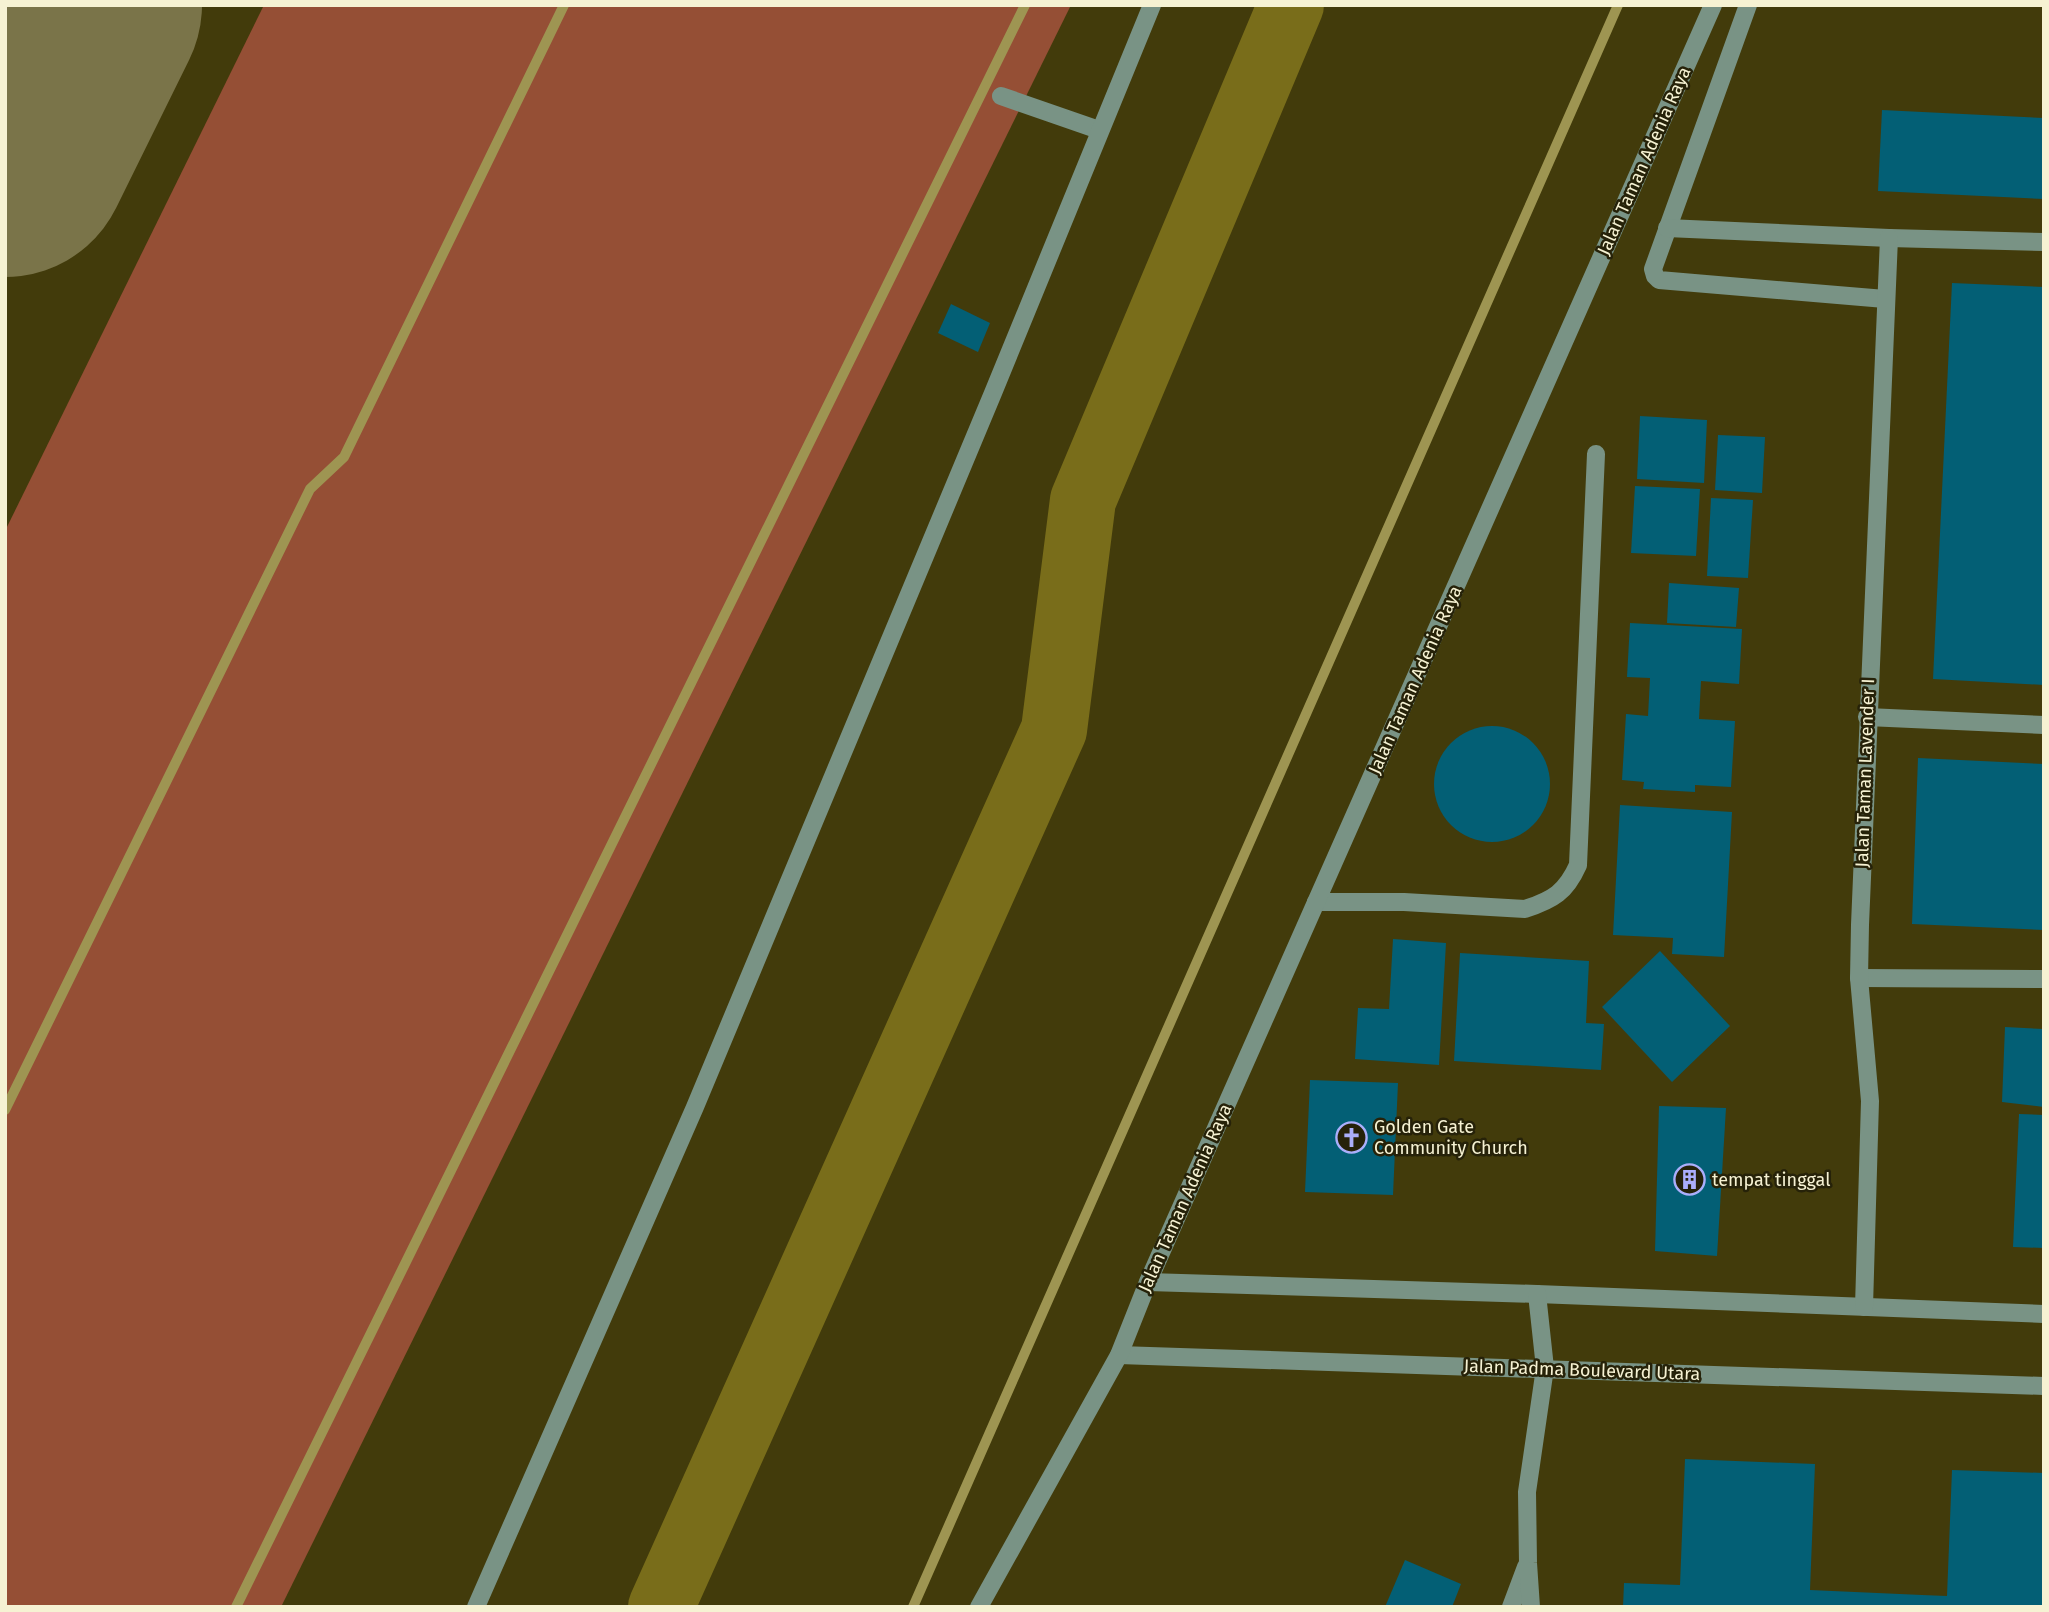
<svg xmlns="http://www.w3.org/2000/svg" width="2049" height="1612" font-family="'Fira Sans',sans-serif">
	<style>
		.green { fill: #954f35 }
		.lines { fill: none; stroke-linecap: round; stroke-linejoin: round }
		.stream { stroke: #9e9552; stroke-width: 10 }
		.river { stroke: #796d1a; stroke-width: 66 }
		.runway { stroke: #7a7449; stroke-width: 248 }
		.building { fill: #035f75 }
		.minor { stroke: #799385; stroke-width: 18 }
		.labels { text-anchor: middle; dominant-baseline: central; stroke-width: 5; stroke-linejoin: round; paint-order: stroke }
		.street-label { font-size: 18px; fill: #f6f2d3; stroke: #262209 }
		.poi-label { font-size: 18px; fill: #f6f2d3; stroke: #262209; text-anchor: start }
	</style>
	<rect width="100%" height="100%" fill="#423b0b"/>
	<polygon class="green" points="264,5 1071,5 281,1607 5,1607 5,531"/>
	<g class="lines">
		<g class="stream">
			<polyline points="5,1110 310,489 344,457 564,5"/>
			<polyline points="236,1607 1025,5"/>
			<polyline points="913,1607 1618,5"/>
		</g>
		<polyline class="river" points="661,1607 1054,730 1083,500 1291,5"/>
		<polyline class="runway" points="5,153 78,5"/>
	</g>
	<g class="building">
		<polygon points="1882,110 2044,118 2044,199 1878,191"/>
		<polygon points="1952,283 2044,287 2044,685 1933,679"/>
		<polygon points="951,304 990,323 978,352 938,333"/>
		<polygon points="1640,416 1707,420 1704,483 1637,479"/>
		<polygon points="1718,435 1765,437 1762,493 1715,490"/>
		<polygon points="1635,486 1700,489 1696,556 1631,553"/>
		<polygon points="1711,498 1753,500 1748,578 1707,576"/>
		<polygon points="1669,583 1739,588 1736,627 1667,623"/>
		<polygon points="1630,623 1742,629 1739,684 1701,681 1699,719 1735,721 1731,787 1695,785 1695,792 1643,789 1644,782 1622,780 1626,714 1648,716 1650,678 1627,677"/>
		<circle cx="1492" cy="784" r="58"/>
		<polygon points="1918,758 2044,764 2044,930 1912,924"/>
		<polygon points="1620,805 1732,812 1724,957 1672,954 1673,938 1613,935"/>
		<polygon points="1393,939 1446,943 1439,1065 1355,1059 1358,1008 1389,1009"/>
		<polygon points="1660,951 1730,1026 1672,1082 1602,1007"/>
		<polygon points="1460,953 1589,961 1586,1023 1604,1024 1601,1070 1454,1061"/>
		<polygon points="2005,1027 2044,1029 2044,1107 2002,1102"/>
		<polygon points="1310,1080 1398,1083 1393,1195 1305,1192"/>
		<polygon points="1659,1106 1726,1108 1717,1256 1655,1251"/>
		<polygon points="2019,1114 2044,1115 2044,1248 2013,1247"/>
		<polygon points="1685,1459 1815,1464 1810,1590 1922,1595 1947,1596 1952,1470 2044,1473 2044,1607 1623,1607 1624,1583 1680,1585"/>
		<polygon points="1405,1560 1461,1584 1452,1607 1385,1607"/>
	</g>
	<g class="lines">
		<g class="minor">
			<polyline points="1748,5 1653,269 1655,276 1659,280 1885,299"/>
			<polyline points="1001,96 1099,130"/>
			<polyline points="1667,228 1889,238 2044,242"/>
			<polyline points="1867,717 2044,725"/>
			<path d="M 1316,902 L 1404,902 L 1525,909 C 1553,900 1566,892 1578,865 L 1596,454"/>
			<polyline points="1859,978 2044,979"/>
			<polyline points="1148,1282 1537,1294 2044,1314"/>
			<polyline points="1864,1307 1870,1101 1859,978 1860,925 1889,238"/>
			<polyline points="1119,1355 2044,1386"/>
			<polyline points="476,1607 695,1107 993,393 1152,5"/>
			<polyline points="979,1607 1119,1355 1148,1282 1713,5"/>
			<polyline points="1511,1607 1526,1567"/>
			<polyline points="1531,1607 1528,1563 1527,1492 1545,1368 1537,1294"/>
		</g>
	</g>
	<defs>
		<symbol id="church-ring" viewBox="-11 -11 22 22"><circle r="9.5" fill="#262209" stroke="#abaffb" stroke-width="1.5"/><path d="M-1.2-6h2.4v3.5h3.3v2.4h-3.3V6h-2.4V-.1h-3.3v-2.4h3.3Z" fill="#abaffb"/></symbol>
		<symbol id="building-ring" viewBox="-11 -11 22 22"><circle r="9.5" fill="#262209" stroke="#abaffb" stroke-width="1.5"/><path d="M-4-6H4V6H1V3H-1V6H-4ZM-2.5-4.3h1.7v1.8h-1.7ZM.8-4.3h1.7v1.8H.8ZM-2.5-1h1.7V.8h-1.7ZM.8-1h1.7V.8H.8Z" fill="#abaffb"/></symbol>
	</defs>
	<g fill-rule="evenodd">
		<use href="#church-ring" x="1334" y="1120" width="35" height="35"/>
		<use href="#building-ring" x="1672" y="1162" width="35" height="35"/>
	</g>
	<g class="labels">
		<g class="street-label">
			<text transform="translate(1644 161) rotate(-66)">Jalan Taman Adenia Raya</text>
			<text transform="translate(1415 680) rotate(-66)">Jalan Taman Adenia Raya</text>
			<text transform="translate(1865 773) rotate(-88)">Jalan Taman Lavender I</text>
			<text transform="translate(1185 1198) rotate(-66)">Jalan Taman Adenia Raya</text>
			<text transform="translate(1582 1370) rotate(2)">Jalan Padma Boulevard Utara</text>
		</g>
		<g class="poi-label">
			<text x="1374" y="1127">Golden Gate<tspan x="1374" dy="21">Community Church</tspan></text>
			<text x="1712" y="1180">tempat tinggal</text>
		</g>
	</g>
	<rect width="2049" height="1612" fill="none" stroke="#f6f2d3" stroke-width="14"/>
</svg>
